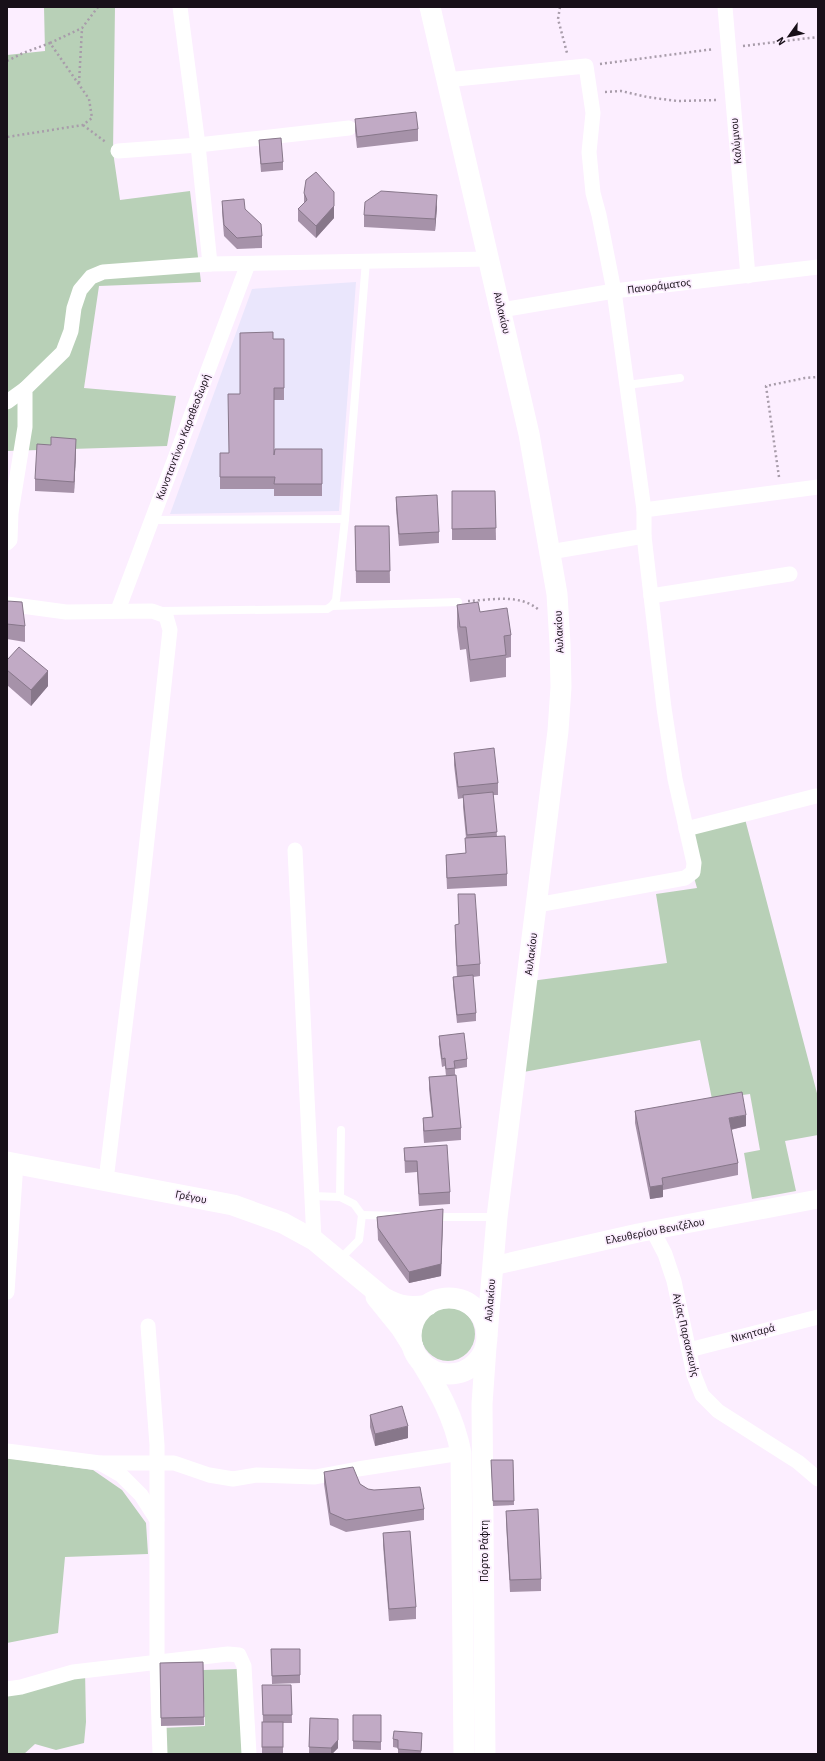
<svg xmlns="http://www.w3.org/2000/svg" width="825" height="1761" font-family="'Source Sans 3',sans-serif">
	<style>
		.education { fill: #eae6fc }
		.green { fill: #b8d0b7 }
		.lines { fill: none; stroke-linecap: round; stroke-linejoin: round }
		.path { stroke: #a89caa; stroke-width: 2.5; stroke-dasharray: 2 3; stroke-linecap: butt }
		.service { stroke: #fff; stroke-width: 8 }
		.minor { stroke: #fff; stroke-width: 15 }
		.tertiary { stroke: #fff; stroke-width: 19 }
		.secondary { stroke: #fff; stroke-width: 21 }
		.wall { fill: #a692a9 }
		.shaded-wall { fill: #87778a }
		.building { fill: #c1aac5; stroke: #87778a }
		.labels { text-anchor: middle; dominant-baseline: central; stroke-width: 3.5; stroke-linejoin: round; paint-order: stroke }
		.street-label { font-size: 11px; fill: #181019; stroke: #fceeff }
	</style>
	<rect width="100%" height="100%" fill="#fceeff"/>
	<polygon class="education" points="356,282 339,511 170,514 252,289"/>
	<g class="green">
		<polygon points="44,7 115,7 113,152 120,200 190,191 201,282 99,286 84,388 176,396 167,446 7,451 7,55 45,51"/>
		<polygon points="745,819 818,1097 818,1135 785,1141 796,1191 752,1199 744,1153 760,1150 750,1094 712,1099 700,1040 518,1073 531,981 667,963 656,894 697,888 682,835"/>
		<circle cx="448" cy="1334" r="27"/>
		<polygon points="7,1458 93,1470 122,1490 146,1523 148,1554 65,1557 58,1633 7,1643"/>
		<polygon points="239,1669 242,1754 163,1754 162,1728 205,1726 203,1670"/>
		<polygon points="85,1670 86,1722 84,1743 56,1750 35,1744 24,1754 7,1754 7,1685"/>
	</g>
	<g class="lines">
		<g class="path">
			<polyline points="560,7 558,19 567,53"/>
			<polyline points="50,43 82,28 98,7"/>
			<polyline points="743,46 818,37"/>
			<polyline points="7,61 23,53 50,43 89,99 92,118 83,125 7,137"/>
			<polyline points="600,64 714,49"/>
			<polyline points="79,83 82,28"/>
			<polyline points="605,92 621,91 647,97 677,101 719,100"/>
			<polyline points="83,125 107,143"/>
			<polyline points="779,477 766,386 805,378 818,377"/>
			<path d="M 468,601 C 492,600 521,593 540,611"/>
		</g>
		<g class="service">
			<polyline points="627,385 680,378"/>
			<polyline points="152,520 345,519"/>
			<polyline points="332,606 458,602"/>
			<polyline points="161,611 327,609 332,606 336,600 345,519 366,261"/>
			<polyline points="312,1196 340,1197"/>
			<polyline points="362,1215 398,1216"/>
			<polyline points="433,1217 497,1217"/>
			<polyline points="340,1259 359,1240 362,1215 354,1204 340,1197 341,1130"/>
		</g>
		<g class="minor">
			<polyline points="180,7 198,145 210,264"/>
			<polyline points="725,7 748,276"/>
			<polyline points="446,80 586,66 593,113 589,152 593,193 599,215 614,291 644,510"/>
			<polyline points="118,151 198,145 349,128"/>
			<polyline points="501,310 614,291 818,267"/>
			<polyline points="7,402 25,389"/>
			<polyline points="7,543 10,540 11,513 25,427 25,389 63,352 71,331 74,308 80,290 91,277 103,272 210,264 489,259"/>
			<polyline points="550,552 644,536 644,510 818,487"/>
			<polyline points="651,596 790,574"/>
			<polyline points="7,604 66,612 152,611 166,616 170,630 140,904 106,1180"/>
			<polyline points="118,610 248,264"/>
			<polyline points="686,829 816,796"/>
			<polyline points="295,850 314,1240"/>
			<polyline points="537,905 685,878 693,872 694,863 675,779 664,708 644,536"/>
			<polyline points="653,1231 665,1254 674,1281 694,1375 702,1395 718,1411 798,1462 818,1479"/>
			<polyline points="7,1292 16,1163"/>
			<polyline points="148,1326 157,1445 157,1520"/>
			<polyline points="689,1350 818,1317"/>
			<polyline points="7,1451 100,1463 121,1475 141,1495 157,1520 157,1663 160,1754"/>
			<polyline points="101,1463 174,1463 209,1475 233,1479 257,1475 315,1477 358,1469 461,1453"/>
			<polyline points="7,1689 21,1687 73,1672 228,1654 239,1655 244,1666 249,1754"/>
		</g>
		<polyline class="tertiary" points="493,1266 638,1233 818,1199"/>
		<g class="secondary">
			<polyline points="430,7 529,434 557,594 560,644 561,687 558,731 497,1217 487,1335"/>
			<path d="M 7,1162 L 233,1205 L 283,1223 L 314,1240 L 384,1298 C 400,1307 411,1308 428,1305"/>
			<polyline points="376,1297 401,1328 413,1347"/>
			<circle cx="449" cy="1336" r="38"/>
			<path d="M 420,1360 C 439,1391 454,1417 461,1453 L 464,1754"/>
			<polyline points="485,1754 482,1404 486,1347"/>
		</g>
	</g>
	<g class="wall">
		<polygon points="355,119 418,129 418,141 357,148 355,131"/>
		<polygon points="259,140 283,162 283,170 261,172 259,148"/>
		<polygon points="304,193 334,218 316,238 298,221 298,209 304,203"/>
		<polygon points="222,201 262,236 262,248 237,249 224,236 222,212"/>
		<polygon points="437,207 435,231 364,227 364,215"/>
		<polygon points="273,339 284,339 284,400 274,400 274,455 322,449 322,496 274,496 274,489 220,489 220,453 229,453"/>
		<polygon points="51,445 76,451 74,493 35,491 35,479"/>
		<polygon points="452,491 495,491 496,540 452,540"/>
		<polygon points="396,497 439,532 439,543 399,546 396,509"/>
		<polygon points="355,526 389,526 390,583 356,583"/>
		<polygon points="7,601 25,626 25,642 7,639"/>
		<polygon points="457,605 480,612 511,635 511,657 506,658 506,677 470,682 466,649 460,650 457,627"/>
		<polygon points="7,658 48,686 31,706 7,685"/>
		<polygon points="454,753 498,783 498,795 493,795 497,836 507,874 507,886 447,889 446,866 446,855 466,853 465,838 466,838 463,807 463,798 458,799 454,765"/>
		<polygon points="455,925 480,964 480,976 473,977 476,1013 476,1021 457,1023 453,985 453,977 457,977 455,937"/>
		<polygon points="439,1036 467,1059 467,1067 455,1069 455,1075 461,1128 461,1140 424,1143 423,1130 423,1118 432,1117 429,1089 429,1077 446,1076 445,1066 442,1067 439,1044"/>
		<polygon points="635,1111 746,1126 731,1130 738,1163 738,1175 663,1190 663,1197 650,1199 635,1123"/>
		<polygon points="404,1148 450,1192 450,1204 419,1206 417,1172 405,1173"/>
		<polygon points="377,1217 443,1221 441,1276 409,1283 378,1240"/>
		<polygon points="370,1415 408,1438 375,1446 370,1427"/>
		<polygon points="491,1460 513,1460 514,1505 493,1506"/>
		<polygon points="324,1472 360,1484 368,1489 424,1509 424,1520 346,1532 330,1525 324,1484"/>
		<polygon points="506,1511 541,1579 541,1591 510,1592 506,1523"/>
		<polygon points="383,1533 416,1607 416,1619 389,1621 383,1545"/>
		<polygon points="271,1649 300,1649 300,1683 272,1684"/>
		<polygon points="203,1662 204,1725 161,1726 160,1663"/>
		<polygon points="262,1685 291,1685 292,1723 283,1723 283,1754 262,1754 262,1722 263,1722"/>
		<polygon points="353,1715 381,1715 381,1750 353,1749"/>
		<polygon points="310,1718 338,1748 332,1754 309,1754"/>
		<polygon points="393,1739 422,1741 421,1754 398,1754 398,1748 393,1747"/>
	</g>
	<g class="shaded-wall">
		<polygon points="334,192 334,218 316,238 316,226"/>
		<polygon points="437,195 437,207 435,231 435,219"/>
		<polygon points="76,439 76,451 74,493 74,482"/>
		<polygon points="48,671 48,686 31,706 31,690"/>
		<polygon points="746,1115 746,1126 729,1130 729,1118"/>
		<polygon points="663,1185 663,1197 650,1199 650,1187"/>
		<polygon points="443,1209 441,1276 409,1283 409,1272"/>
		<polygon points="408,1426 408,1438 375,1446 375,1434"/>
		<polygon points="338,1719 338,1748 332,1754 331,1754 331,1748"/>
	</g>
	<g class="building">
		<polygon points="416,112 418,129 357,137 355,119"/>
		<polygon points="281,138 283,162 261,164 259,140"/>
		<polygon points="316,172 334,192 334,206 316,226 298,209 307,200 304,193 306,180"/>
		<polygon points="381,191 437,195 435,219 364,215 365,202"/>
		<polygon points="244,199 245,209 261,224 262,236 237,238 224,225 222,201"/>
		<polygon points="273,332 273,339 284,339 284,388 274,388 274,455 275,449 322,449 322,484 274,484 275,477 220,477 220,453 229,453 228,394 240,394 240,333"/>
		<polygon points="51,437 76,439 74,482 35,479 37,444 51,445"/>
		<polygon points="452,491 495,491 496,528 452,529"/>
		<polygon points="437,495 439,532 399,534 396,497"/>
		<polygon points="355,526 389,526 390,571 356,571"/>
		<polygon points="7,601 22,602 25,626 7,624"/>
		<polygon points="478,602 480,612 507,608 511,635 504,636 506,655 470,660 466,627 460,627 457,605"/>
		<polygon points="19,647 48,671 31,690 7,670 7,658 8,659"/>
		<polygon points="494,748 498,783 458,787 454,753"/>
		<polygon points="493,792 497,832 467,835 463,795"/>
		<polygon points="505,836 507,874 447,878 446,855 466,853 465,838"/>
		<polygon points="458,894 475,894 480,964 457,966 455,925 459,924"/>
		<polygon points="473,975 476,1013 457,1015 453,977"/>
		<polygon points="464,1033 467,1059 454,1061 455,1068 446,1069 445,1058 442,1059 439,1036"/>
		<polygon points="456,1075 461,1128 424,1131 423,1118 433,1117 429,1077"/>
		<polygon points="742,1092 746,1115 729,1118 738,1163 662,1178 663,1185 650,1187 635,1111"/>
		<polygon points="447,1145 450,1192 419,1194 417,1161 405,1161 404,1148"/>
		<polygon points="443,1209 441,1264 409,1272 378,1228 377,1217"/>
		<polygon points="402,1406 408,1426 375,1434 370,1415"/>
		<polygon points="491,1460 513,1460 514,1501 493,1501"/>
		<polygon points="353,1467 360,1484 368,1489 374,1490 420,1487 424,1509 346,1520 330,1513 324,1472"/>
		<polygon points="538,1509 541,1579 510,1580 506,1511"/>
		<polygon points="410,1531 416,1607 389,1609 383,1533"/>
		<polygon points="271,1649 300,1649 300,1675 272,1676"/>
		<polygon points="203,1662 204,1717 161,1718 160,1663"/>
		<polygon points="262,1685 291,1685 292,1715 263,1715"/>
		<polygon points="353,1715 381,1715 381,1742 353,1741"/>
		<polygon points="310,1718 338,1719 338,1740 331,1748 309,1747"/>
		<rect x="262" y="1722" width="21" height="25"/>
		<polygon points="394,1731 422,1733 421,1751 398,1749 398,1740 393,1739"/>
	</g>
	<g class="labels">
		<g class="street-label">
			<text transform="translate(736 141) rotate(-95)">Καλύμνου</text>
			<text transform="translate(659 286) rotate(-7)">Πανοράματος</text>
			<text transform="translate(502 313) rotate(77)">Αυλακίου</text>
			<text transform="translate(183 437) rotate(-69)">Κωνσταντίνου Καραθεοδωρή</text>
			<text transform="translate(559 632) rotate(-93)">Αυλακίου</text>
			<text transform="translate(531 954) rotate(-83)">Αυλακίου</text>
			<text transform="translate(191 1197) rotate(11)">Γρέγου</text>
			<text transform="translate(655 1231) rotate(-11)">Ελευθερίου Βενιζέλου</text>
			<text transform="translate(490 1300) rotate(-85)">Αυλακίου</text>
			<text transform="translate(753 1333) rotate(-15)">Νικηταρά</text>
			<text transform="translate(686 1335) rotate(77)">Αγίας Παρασκευής</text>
			<text transform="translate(484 1551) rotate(-90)">Πόρτο Ράφτη</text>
		</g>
	</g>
	<rect width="825" height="1761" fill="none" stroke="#181019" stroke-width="16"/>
	<g transform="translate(789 36) rotate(237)" stroke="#fceeff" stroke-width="3" paint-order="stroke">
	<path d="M0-3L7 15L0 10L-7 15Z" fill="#181019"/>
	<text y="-6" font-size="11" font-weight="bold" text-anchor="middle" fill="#181019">N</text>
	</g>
</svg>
